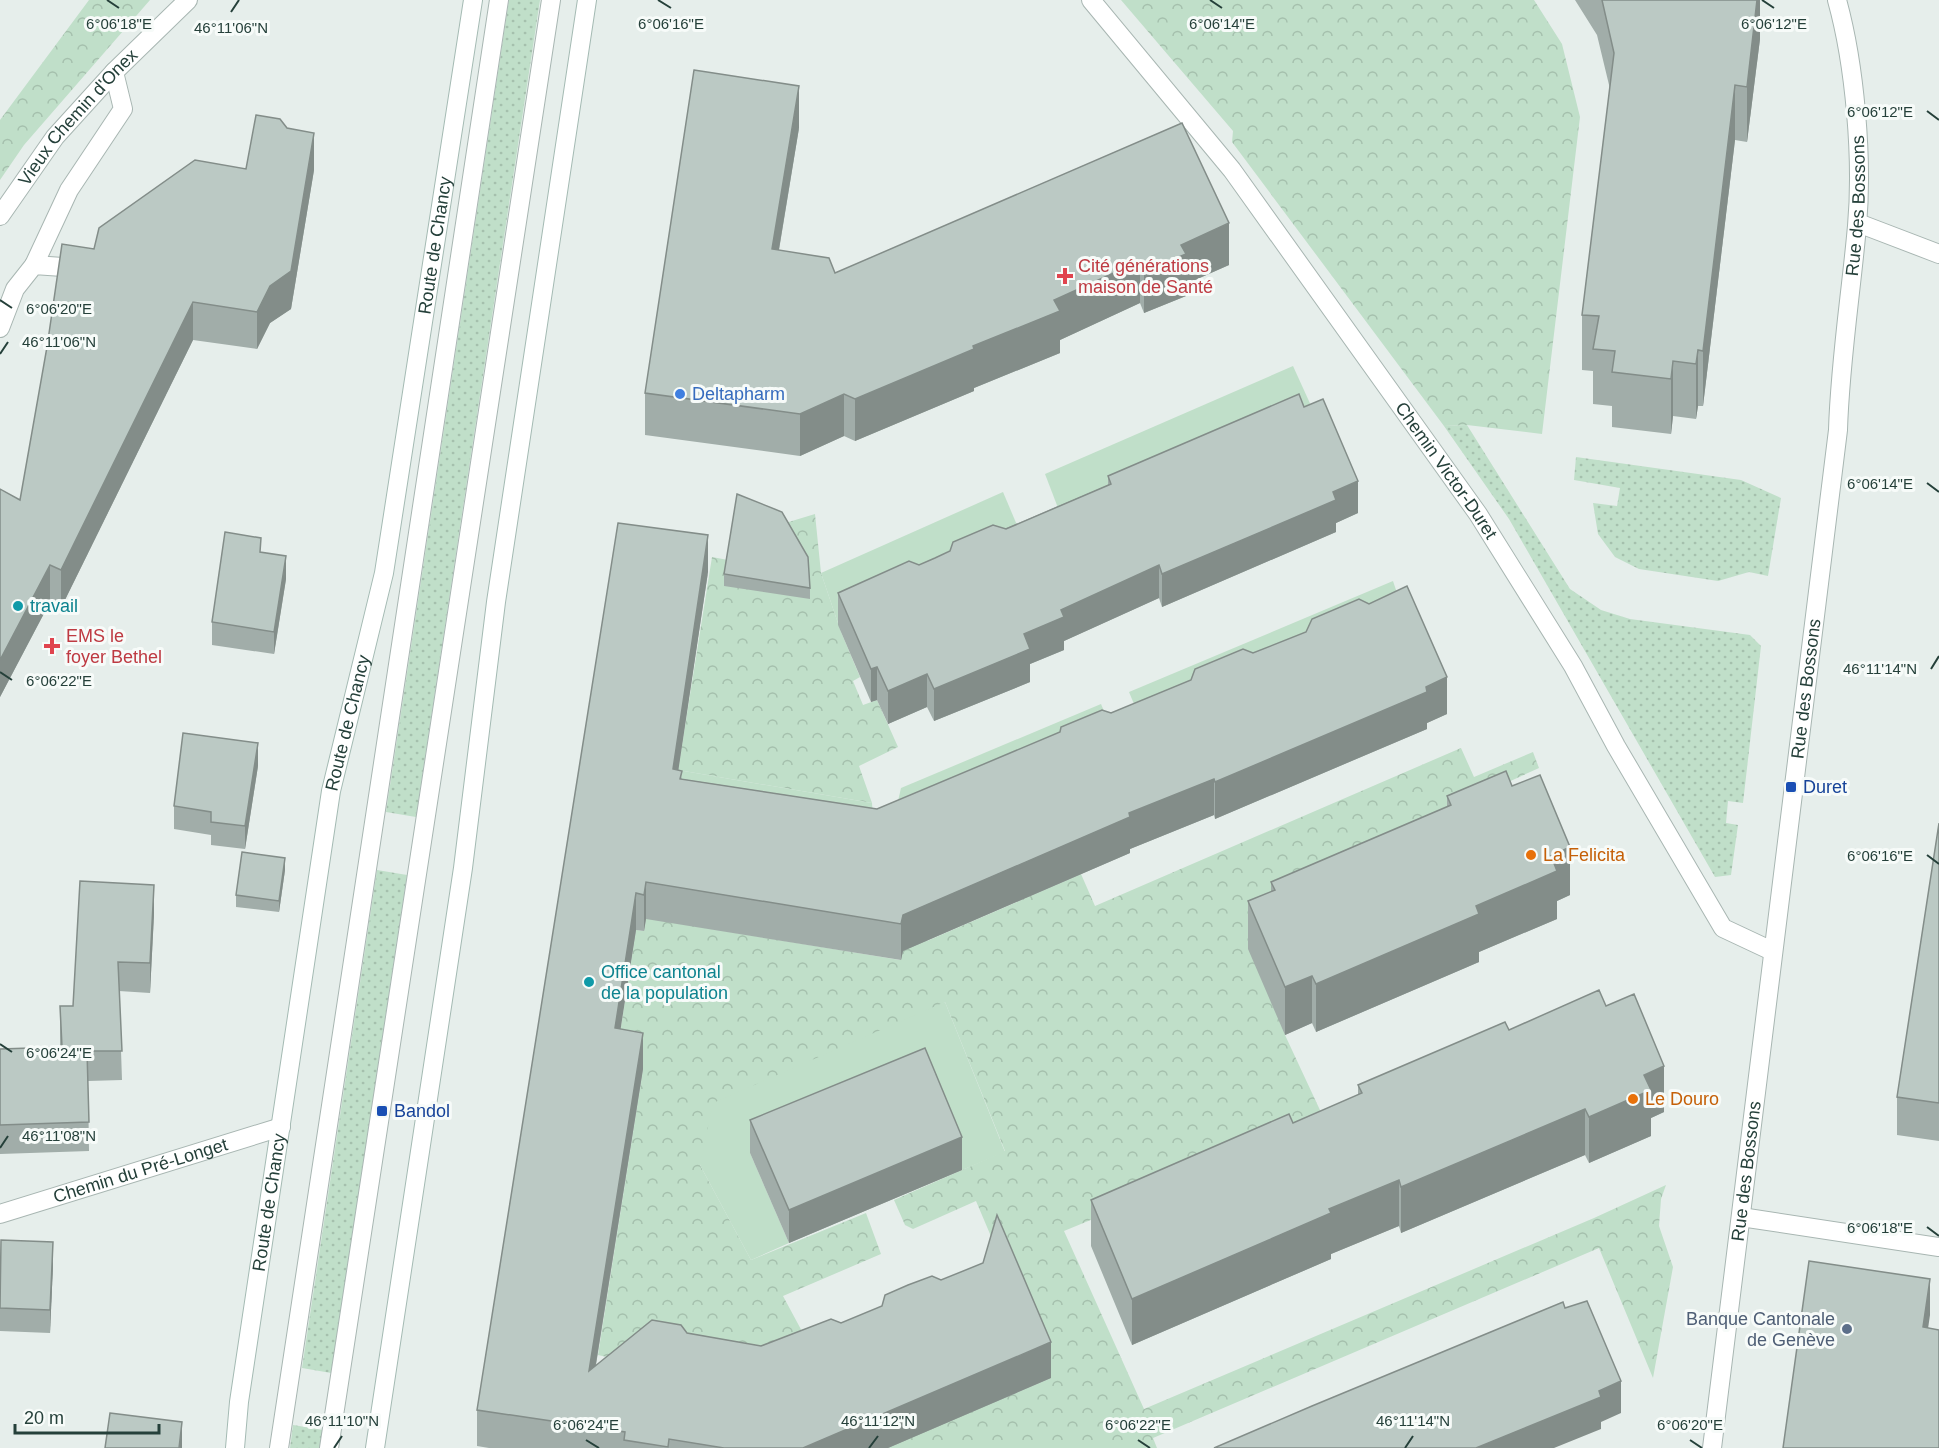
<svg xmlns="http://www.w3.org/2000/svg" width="1939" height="1448" font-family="Helvetica,sans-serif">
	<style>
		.grass { fill: url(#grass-dots) }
		.forest { fill: url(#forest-crowns) }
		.garden { fill: #c0dfc9 }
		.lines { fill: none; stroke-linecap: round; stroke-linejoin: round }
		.service-casing { stroke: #a8b6b2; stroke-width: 20 }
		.minor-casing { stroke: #a8b6b2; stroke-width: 20 }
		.tertiary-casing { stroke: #a8b6b2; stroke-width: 20 }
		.secondary-casing { stroke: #a4bab3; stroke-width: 20 }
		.service { stroke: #fff; stroke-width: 18 }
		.minor { stroke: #fff; stroke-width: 18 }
		.tertiary { stroke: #fff; stroke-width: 18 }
		.secondary { stroke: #fff; stroke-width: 18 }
		.wall { fill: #a1ada9 }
		.shaded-wall { fill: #838d89 }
		.building { fill: #bbc9c4; stroke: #838d89; stroke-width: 1.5 }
		.ticks { fill: none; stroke: #25403a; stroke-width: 2 }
		.health-dot { fill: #e0444e; stroke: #f7fbf9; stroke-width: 2 }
		.shop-dot { fill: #3f7fe0; stroke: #f7fbf9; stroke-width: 2 }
		.culture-dot { fill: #0f9aa8; stroke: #f7fbf9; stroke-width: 2 }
		.transit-dot { fill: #1a4fb4; stroke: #f7fbf9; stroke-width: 2 }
		.food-dot { fill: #e8710a; stroke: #f7fbf9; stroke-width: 2 }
		.service-dot { fill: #5c6f8a; stroke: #f7fbf9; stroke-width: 2 }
		.labels { text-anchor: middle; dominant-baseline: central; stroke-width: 6; stroke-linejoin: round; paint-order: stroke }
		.street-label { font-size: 18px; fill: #25403a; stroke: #f7fbf9 }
		.health-label { font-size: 18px; fill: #be3a42; stroke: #f7fbf9; text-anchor: start }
		.shop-label { font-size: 18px; fill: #366cbe; stroke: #f7fbf9; text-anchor: start }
		.culture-label { font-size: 18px; fill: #0d838f; stroke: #f7fbf9; text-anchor: start }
		.transit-label { font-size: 18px; fill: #164399; stroke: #f7fbf9; text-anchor: start }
		.food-label { font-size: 18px; fill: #c56008; stroke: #f7fbf9; text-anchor: start }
		.service-label { font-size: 18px; fill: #4e5e75; stroke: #f7fbf9; text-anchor: end }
		.ticks-label { font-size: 15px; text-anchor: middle; fill: #25403a; stroke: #f7fbf9; stroke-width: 6; stroke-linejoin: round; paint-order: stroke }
	</style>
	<defs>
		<pattern id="grass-dots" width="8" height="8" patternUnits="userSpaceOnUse" patternTransform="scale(1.5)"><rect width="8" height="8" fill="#c0dfc9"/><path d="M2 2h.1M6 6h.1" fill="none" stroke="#a5c0ad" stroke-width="1.8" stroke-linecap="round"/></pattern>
		<pattern id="forest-crowns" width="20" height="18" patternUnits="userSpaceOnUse" patternTransform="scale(1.5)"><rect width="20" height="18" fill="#c0dfc9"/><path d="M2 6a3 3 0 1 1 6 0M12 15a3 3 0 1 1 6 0" fill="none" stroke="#a5c0ad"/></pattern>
	</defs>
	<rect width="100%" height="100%" fill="#e6eeeb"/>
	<g class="grass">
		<polygon points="509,0 540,0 416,817 386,812"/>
		<polygon points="1467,425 1570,589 1601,610 1630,619 1750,635 1761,646 1743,803 1728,801 1726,823 1738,825 1731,875 1715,877 1509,519 1444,426"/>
		<polygon points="1576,457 1741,480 1781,498 1768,576 1749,572 1718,581 1639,569 1615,557 1598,534 1593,503 1617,506 1620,488 1574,480"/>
		<polygon points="377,870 407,875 331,1373 302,1368"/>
		<polygon points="293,1425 323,1430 320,1448 290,1448"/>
	</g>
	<g class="forest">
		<polygon points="89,0 150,0 24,145 0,180 0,120"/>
		<polygon points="1121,0 1534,0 1562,44 1580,117 1542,434 1467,425 1444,426 1232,142 1233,131"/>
		<polygon points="815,514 821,573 841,632 860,677 853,681 863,705 877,700 898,747 859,766 872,803 678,770 712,557 728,560 782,524"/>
		<polygon points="1461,748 1474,777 1533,752 1539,768 1435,815 1285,1035 1326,1123 1064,1231 1144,1409 1594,1218 1666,1185 1661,1199 1659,1226 1673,1267 1653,1378 1599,1248 1153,1438 1157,1448 886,1448 1051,1378 976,1201 913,1229 905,1225 894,1200 1005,1151 945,1002 700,1165 751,1260 866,1213 881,1254 783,1296 804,1335 807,1364 611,1358 598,1355 643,1069 617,1052 636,930 644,931 649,901 663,921 900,960 906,937 927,941 1081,874 1095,906"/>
	</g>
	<g class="garden">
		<polygon points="1293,366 1323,432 1068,534 1045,474"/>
		<polygon points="1003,492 1028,551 841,632 821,573"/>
		<polygon points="1393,581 1407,623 1147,735 1129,692"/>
		<polygon points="1101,704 1122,754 895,814 901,788"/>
		<polygon points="678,770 872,803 875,845 680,815"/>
		<polygon points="945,1002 1005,1152 962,1170 750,1153 789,1243 751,1260 700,1165 713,1103"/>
	</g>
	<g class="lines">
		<defs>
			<g id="service">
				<polyline points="1858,223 1939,254"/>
				<polyline points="34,265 69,190 123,109 114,72"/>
				<polyline points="0,328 15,289 34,265 77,268"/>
				<polyline points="279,1448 499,0"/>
				<polyline points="329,1448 551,0"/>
			</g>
			<g id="minor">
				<path id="s1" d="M 1091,0 L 1232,170 L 1478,514 L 1573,666 L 1616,746 L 1723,928 L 1772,951"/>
				<path id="s2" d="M 0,216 L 55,137 L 114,72 L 188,0"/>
				<path id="s3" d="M 0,1214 L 281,1127"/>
				<polyline points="1741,1217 1939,1247"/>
			</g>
			<g id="tertiary">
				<path id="s4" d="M 1712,1448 L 1838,430 C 1840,361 1851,294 1857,226 C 1863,159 1855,65 1837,0"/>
			</g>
			<g id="secondary">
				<path id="s5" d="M 235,1448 L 239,1402 L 331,791 L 384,573 L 473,0"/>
				<polyline points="375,1448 463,868 496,602 587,0"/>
			</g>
		</defs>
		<use href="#service" class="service-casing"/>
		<use href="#minor" class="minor-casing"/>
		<use href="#tertiary" class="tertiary-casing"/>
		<use href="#secondary" class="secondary-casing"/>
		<use href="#service" class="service"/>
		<use href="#minor" class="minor"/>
		<use href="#tertiary" class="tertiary"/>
		<use href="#secondary" class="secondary"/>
	</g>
	<g class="wall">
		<polygon points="1575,0 1760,0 1760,39 1747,142 1735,140 1703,406 1698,406 1696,419 1673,416 1671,434 1612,427 1612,406 1593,404 1593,371 1582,370 1582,315 1610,89 1597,35"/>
		<polygon points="1182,123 1229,265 1186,284 1186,296 1144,313 1140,303 1060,340 1060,353 974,388 974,391 855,441 844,436 800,456 645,435 645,393 799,128 779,250 835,273"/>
		<polygon points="246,169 314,170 291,309 270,323 257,349 193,340 61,608 50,602 0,697 0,489 20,500 94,249"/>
		<polygon points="1304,407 1358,513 1336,523 1336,532 1162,607 1159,598 1064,641 1064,650 1030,664 1030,682 934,721 927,707 888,724 877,700 871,702 838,625 838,593 919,565 1108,485 1108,476"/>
		<polygon points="261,552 286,579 274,654 212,645 212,622"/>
		<polygon points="708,572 678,770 682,779 877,809 1191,680 1253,653 1447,714 1427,723 1427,729 1215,819 1214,815 1130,849 1130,853 903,951 901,960 646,919 644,931 636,930 620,1029 643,1069 596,1365 687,1333 761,1346 841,1323 1051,1378 888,1448 489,1448 477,1446 477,1410"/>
		<polygon points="724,574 810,588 810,599 724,586"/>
		<polygon points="258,766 245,849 211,845 211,835 174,829 174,806"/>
		<polygon points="1512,786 1570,895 1557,901 1557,919 1479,952 1479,962 1316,1032 1312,1023 1285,1035 1248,949 1248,901 1271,892 1271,882 1447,807 1447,796"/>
		<polygon points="1939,823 1939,1141 1897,1135 1897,1097"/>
		<polygon points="285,870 279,912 236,907 236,895"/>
		<polygon points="154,914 150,993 119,991 122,1080 88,1081 89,1151 0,1154 0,1049 60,1047 60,1006 73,1006"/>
		<polygon points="1606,1006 1664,1112 1651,1118 1651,1136 1589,1163 1585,1155 1401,1233 1399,1226 1331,1254 1331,1259 1132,1345 1091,1246 1091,1200 1293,1123 1358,1095 1358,1085 1509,1030"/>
		<polygon points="750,1120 962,1170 789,1243 750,1153"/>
		<polygon points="0,1262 53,1265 50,1333 0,1331"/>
	</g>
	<g class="shaded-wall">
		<polygon points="1757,0 1760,0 1760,39 1747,142 1747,87"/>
		<polygon points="1735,85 1735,140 1703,406 1703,351"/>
		<polygon points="799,86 799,128 772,291 772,249"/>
		<polygon points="314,133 314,170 291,309 270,323 257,349 257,312"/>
		<polygon points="1229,223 1229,265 1186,284 1186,296 1144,313 1144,271 1181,245"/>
		<polygon points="1140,261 1140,303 1060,340 1060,353 974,388 974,391 855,441 855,399 973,346 1054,300"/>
		<polygon points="193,302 193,340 61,608 61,570"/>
		<polygon points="1698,350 1698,406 1696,419 1696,364"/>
		<polygon points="1673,361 1673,416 1671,434 1671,379"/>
		<polygon points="844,394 844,436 800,456 800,414"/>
		<polygon points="1358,481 1358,513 1336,523 1336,532 1162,607 1162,574 1333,492"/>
		<polygon points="708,535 708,572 673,806 673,769"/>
		<polygon points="286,556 286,579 274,654 274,632"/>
		<polygon points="50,565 50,602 0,697 0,660"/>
		<polygon points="1159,565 1159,598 1064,641 1064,650 1030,664 1030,682 934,721 934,689 1024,634 1061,610"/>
		<polygon points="877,667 877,700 871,702 871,669"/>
		<polygon points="927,674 927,707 888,724 888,691"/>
		<polygon points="1447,677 1447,714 1427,723 1427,729 1215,819 1215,782"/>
		<polygon points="258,743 258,766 245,849 245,826"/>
		<polygon points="1214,779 1214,815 1130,849 1130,853 903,951 901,960 901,924 903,915 1129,813"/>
		<polygon points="1570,847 1570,895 1557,901 1557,919 1479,952 1479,962 1316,1032 1316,984 1476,906 1551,856"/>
		<polygon points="285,858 285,870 279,912 279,901"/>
		<polygon points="646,882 646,919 644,931 644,895"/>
		<polygon points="154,885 154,914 150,993 150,963"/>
		<polygon points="636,893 636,930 615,1065 615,1028"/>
		<polygon points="1312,976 1312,1023 1285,1035 1285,987"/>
		<polygon points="643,1033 643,1069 589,1407 589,1371"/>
		<polygon points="1664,1066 1664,1112 1651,1118 1651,1136 1589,1163 1589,1117 1644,1075"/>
		<polygon points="1585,1109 1585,1155 1401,1233 1401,1187"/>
		<polygon points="962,1137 962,1170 789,1243 789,1210"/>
		<polygon points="1399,1180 1399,1226 1331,1254 1331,1259 1132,1345 1132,1299 1329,1209"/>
		<polygon points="53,1242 53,1265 50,1333 50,1310"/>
		<polygon points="1930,1279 1930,1315 1923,1363 1923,1327"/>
		<polygon points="1051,1342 1051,1378 888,1448 803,1448"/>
		<polygon points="1621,1381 1621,1413 1601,1422 1601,1429 1554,1448 1476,1448"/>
		<polygon points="182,1422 182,1448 179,1448"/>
	</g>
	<g class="building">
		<polygon points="1602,0 1757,0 1747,87 1735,85 1703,351 1698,350 1696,364 1673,361 1671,379 1612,372 1615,351 1593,349 1599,316 1582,315 1614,53"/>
		<polygon points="694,70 799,86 772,249 829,258 835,273 1182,123 1229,223 1181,245 1186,254 1144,271 1140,261 1054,300 1060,311 973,346 974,349 855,399 844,394 800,414 645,393"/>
		<polygon points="256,115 280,119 287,128 314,133 291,271 270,286 257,312 193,302 61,570 50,565 0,660 0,489 20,500 47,347 62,244 94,249 99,228 195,160 246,169"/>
		<polygon points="1299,394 1304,407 1323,399 1358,481 1333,492 1336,500 1162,574 1159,565 1061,610 1064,617 1024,634 1030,649 934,689 927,674 888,691 877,667 871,669 838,593 909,561 919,565 935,558 950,551 953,542 993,525 1006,529 1111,484 1108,476"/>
		<polygon points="737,494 782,512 808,557 810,588 724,574"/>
		<polygon points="618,523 708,535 673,769 682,771 680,779 877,809 1060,732 1061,727 1102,710 1111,713 1191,680 1195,669 1243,649 1253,653 1306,632 1312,619 1359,599 1369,604 1407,586 1447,677 1426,687 1427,692 1215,782 1214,779 1129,813 1130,817 903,915 901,924 646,882 644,895 636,893 615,1028 643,1033 589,1371 652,1320 681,1325 687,1333 761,1346 831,1319 841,1323 882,1306 885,1295 908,1285 932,1276 941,1280 983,1263 997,1215 1051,1342 803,1448 724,1448 669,1439 668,1447 624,1440 625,1432 477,1410"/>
		<polygon points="225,532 261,538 260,552 286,556 274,632 212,622"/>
		<polygon points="183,733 258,743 245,826 211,822 211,812 174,806"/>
		<polygon points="1506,771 1512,786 1540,775 1570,847 1551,856 1557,871 1476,906 1479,914 1316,984 1312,976 1285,987 1248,901 1275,890 1271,882 1451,805 1447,796"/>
		<polygon points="1939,823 1939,1103 1897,1097"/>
		<polygon points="242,852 285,858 279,901 236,895"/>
		<polygon points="80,881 154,885 150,963 118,962 122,1051 87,1051 89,1122 0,1125 0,1049 62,1047 60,1006 73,1006"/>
		<polygon points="1599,990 1606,1006 1634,994 1664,1066 1644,1075 1651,1090 1589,1117 1585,1109 1401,1187 1399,1180 1329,1209 1331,1213 1132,1299 1091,1200 1289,1114 1293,1123 1362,1093 1358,1085 1505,1022 1509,1030"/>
		<polygon points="925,1048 962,1137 789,1210 750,1120"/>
		<polygon points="1,1240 53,1242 50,1310 0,1308"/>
		<polygon points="1809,1261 1930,1279 1923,1327 1939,1330 1939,1448 1783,1448"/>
		<polygon points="1587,1301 1621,1381 1599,1391 1601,1397 1476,1448 1214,1448 1312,1406 1563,1302 1565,1308"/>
		<polygon points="110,1413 182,1422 179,1448 105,1448"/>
	</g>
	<path class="ticks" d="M 107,0 L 119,8M 658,0 L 671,8M 1210,0 L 1222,8M 1762,0 L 1774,8M 231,12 L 239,0M 1927,111 L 1939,120M 0,300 L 12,308M 0,354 L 8,342M 1927,483 L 1939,492M 1931,669 L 1939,656M 0,672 L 12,680M 1927,855 L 1939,864M 0,1044 L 12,1052M 0,1148 L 8,1136M 1927,1227 L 1939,1236M 586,1440 L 599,1448M 1138,1440 L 1150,1448M 1690,1440 L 1702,1448M 334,1448 L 342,1436M 869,1448 L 878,1436M 1405,1448 L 1413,1436"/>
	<g class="health-dot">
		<path d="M1062 267h6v6h6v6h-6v6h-6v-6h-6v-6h6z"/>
		<path d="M49 637h6v6h6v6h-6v6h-6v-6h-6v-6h6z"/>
	</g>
	<circle class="shop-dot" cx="680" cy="394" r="6"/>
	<g class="culture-dot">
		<circle cx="18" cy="606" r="6"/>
		<circle cx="589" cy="982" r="6"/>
	</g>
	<g class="transit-dot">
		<rect x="1785" y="781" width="12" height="12" rx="3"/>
		<rect x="376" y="1105" width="12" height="12" rx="3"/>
	</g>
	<g class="food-dot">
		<circle cx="1531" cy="855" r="6"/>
		<circle cx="1633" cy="1099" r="6"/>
	</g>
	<circle class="service-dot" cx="1847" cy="1329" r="6"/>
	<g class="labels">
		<g class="street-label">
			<text stroke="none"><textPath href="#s2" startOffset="126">Vieux Chemin d'Onex</textPath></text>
			<text stroke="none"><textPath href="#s4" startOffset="1251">Rue des Bossons</textPath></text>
			<text stroke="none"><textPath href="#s5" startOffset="1220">Route de Chancy</textPath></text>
			<text stroke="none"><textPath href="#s1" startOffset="590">Chemin Victor-Duret</textPath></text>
			<text stroke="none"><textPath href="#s4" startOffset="765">Rue des Bossons</textPath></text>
			<text stroke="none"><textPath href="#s5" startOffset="734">Route de Chancy</textPath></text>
			<text stroke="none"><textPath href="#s3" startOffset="147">Chemin du Pré-Longet</textPath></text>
			<text stroke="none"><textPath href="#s4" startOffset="279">Rue des Bossons</textPath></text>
			<text stroke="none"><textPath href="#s5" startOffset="248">Route de Chancy</textPath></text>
		</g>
		<g class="health-label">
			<text x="1078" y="266">Cité générations<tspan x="1078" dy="21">maison de Santé</tspan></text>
			<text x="66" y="636">EMS le<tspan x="66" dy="21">foyer Bethel</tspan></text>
		</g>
		<g class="shop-label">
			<text x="692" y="394">Deltapharm</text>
		</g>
		<g class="culture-label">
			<text x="30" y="606">travail</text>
			<text x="601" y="972">Office cantonal<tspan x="601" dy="21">de la population</tspan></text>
		</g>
		<g class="transit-label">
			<text x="1803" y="787">Duret</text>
			<text x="394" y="1111">Bandol</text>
		</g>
		<g class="food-label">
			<text x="1543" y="855">La Felicita</text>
			<text x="1645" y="1099">Le Douro</text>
		</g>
		<g class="service-label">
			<text x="1835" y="1319">Banque Cantonale<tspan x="1835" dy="21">de Genève</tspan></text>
		</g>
	</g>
	<g class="ticks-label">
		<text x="119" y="29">6°06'18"E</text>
		<text x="671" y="29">6°06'16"E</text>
		<text x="1774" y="29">6°06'12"E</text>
		<text x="1222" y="29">6°06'14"E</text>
		<text x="231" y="33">46°11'06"N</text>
		<text x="1880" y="117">6°06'12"E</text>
		<text x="59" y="314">6°06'20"E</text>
		<text x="59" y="347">46°11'06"N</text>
		<text x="1880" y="489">6°06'14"E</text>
		<text x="1880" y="674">46°11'14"N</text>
		<text x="59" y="686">6°06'22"E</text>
		<text x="1880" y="861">6°06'16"E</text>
		<text x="59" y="1058">6°06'24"E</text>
		<text x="59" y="1141">46°11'08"N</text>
		<text x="1880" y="1233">6°06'18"E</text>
		<text x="342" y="1426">46°11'10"N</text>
		<text x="878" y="1426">46°11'12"N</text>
		<text x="1413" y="1426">46°11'14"N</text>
		<text x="586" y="1430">6°06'24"E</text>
		<text x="1138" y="1430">6°06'22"E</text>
		<text x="1690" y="1430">6°06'20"E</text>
	</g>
	<path d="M15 1424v9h144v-9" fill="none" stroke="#25403a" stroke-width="3"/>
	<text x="24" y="1424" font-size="18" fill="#25403a" stroke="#f7fbf9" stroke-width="4.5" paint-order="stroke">20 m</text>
</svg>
